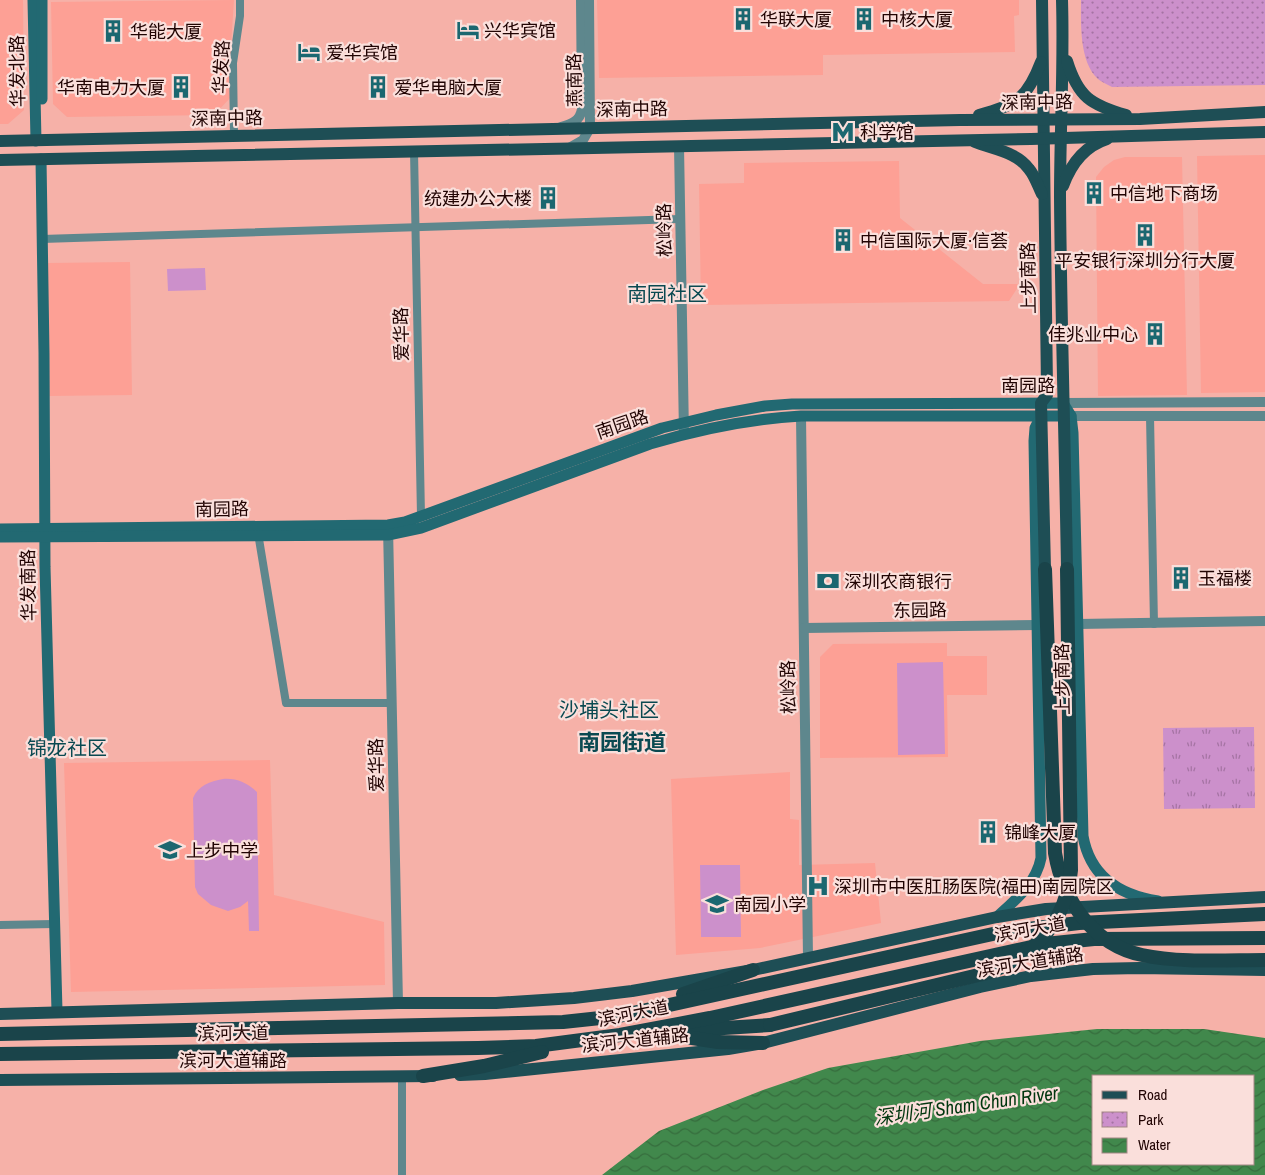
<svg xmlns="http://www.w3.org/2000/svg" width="1265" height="1175" font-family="'Archivo Narrow','Noto Sans SC',sans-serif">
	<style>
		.built { fill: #fda095 }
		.grass { fill: url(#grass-tufts) }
		.park { fill: url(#park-dots) }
		.pitch { fill: #cc90cb }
		.water { fill: url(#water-waves); fill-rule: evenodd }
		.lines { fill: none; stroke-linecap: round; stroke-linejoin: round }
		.minor { stroke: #5e878d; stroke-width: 8 }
		.tertiary { stroke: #5e878d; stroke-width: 10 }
		.secondary { stroke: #226972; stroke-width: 11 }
		.primary { stroke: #1e4e55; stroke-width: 12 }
		.trunk { stroke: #1a444a; stroke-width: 14 }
		.trunk-bridge { stroke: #1a444a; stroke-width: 14 }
		.labels { text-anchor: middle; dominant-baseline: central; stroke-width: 4.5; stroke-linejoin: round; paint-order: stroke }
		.poi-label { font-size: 18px; fill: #210403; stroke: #fadfdb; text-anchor: start }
		.street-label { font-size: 18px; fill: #210403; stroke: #fadfdb }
		.water-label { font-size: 19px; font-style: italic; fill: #00360e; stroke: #fadfdb }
		.quarter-label { font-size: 20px; fill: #0a4951; stroke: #fadfdb }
		.district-label { font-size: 22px; font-weight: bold; fill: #0a4951; stroke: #fadfdb }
	</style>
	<defs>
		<pattern id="grass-tufts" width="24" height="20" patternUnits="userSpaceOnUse" patternTransform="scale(1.25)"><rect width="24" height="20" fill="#cc90cb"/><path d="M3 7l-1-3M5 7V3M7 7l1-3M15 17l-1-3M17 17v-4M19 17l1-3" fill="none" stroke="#a573a3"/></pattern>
		<pattern id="park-dots" width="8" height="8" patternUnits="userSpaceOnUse" patternTransform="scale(1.25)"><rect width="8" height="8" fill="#cc90cb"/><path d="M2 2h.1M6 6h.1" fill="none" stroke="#a573a3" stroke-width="1.8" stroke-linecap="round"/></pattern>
		<pattern id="water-waves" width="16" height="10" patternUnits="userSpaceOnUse" patternTransform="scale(1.25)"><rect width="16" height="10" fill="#41884c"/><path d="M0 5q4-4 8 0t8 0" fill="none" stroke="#366d3d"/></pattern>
	</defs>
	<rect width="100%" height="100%" fill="#f6b1a8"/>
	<g class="built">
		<polygon points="0,0 23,0 24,110 8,124 0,124"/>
		<polygon points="234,0 230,61 231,97 214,115 67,117 53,104 51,2"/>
		<polygon points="597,0 1019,0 1019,15 1014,16 1015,52 823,55 823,75 599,78"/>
		<polygon points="1265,155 1265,392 1201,393 1197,156"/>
		<polygon points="1125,157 1182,157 1187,395 1098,396 1096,177 1104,167 1114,160"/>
		<polygon points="899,161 900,218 983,284 1020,284 1009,301 701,305 699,184 744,183 744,163"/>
		<polygon points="130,262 132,395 48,396 47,263"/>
		<polygon points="947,643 947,656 987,656 987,695 947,695 948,757 820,758 820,657 833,644"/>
		<polygon points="270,760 274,895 384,922 385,985 71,992 64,763"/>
		<polygon points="790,772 790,819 799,820 799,865 875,863 881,923 760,948 676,955 671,779"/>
	</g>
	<polygon class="grass" points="1254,727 1255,808 1164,809 1163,728"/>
	<path class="park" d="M 1081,0 L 1265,0 L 1265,85 L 1112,87 C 1107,84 1101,82 1098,79 C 1079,62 1081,23 1081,0 Z"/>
	<g class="pitch">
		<polygon points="205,268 206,290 168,291 167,269"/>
		<polygon points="943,662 945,754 898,755 897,663"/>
		<path d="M 223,779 C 237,778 247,783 257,792 L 259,931 L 249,931 L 248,901 L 240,907 L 228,911 L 211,905 L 198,894 L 195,887 L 193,798 C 198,786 210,781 223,779 Z"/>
		<polygon points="700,865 740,865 741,937 701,937"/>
	</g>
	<path class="water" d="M 1097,1029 L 1204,1029 L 1265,1038 L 1265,1175 L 602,1175 L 659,1131 L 763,1090 L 828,1068 L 980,1041 ZM 1094,1076 L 1254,1076 L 1254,1164 L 1094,1164 Z"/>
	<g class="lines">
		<g class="minor">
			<polyline points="234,135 233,63 240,16 240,0"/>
			<polyline points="414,151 421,516"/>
			<polyline points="42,239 680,219"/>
			<polyline points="1150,416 1154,624"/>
			<polyline points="258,533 286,703 391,703"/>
			<polyline points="0,925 54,924"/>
			<polyline points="402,1077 402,1175"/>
		</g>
		<g class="tertiary">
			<path d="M 561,127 C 572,124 580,121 582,109 L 581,0"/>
			<polyline points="679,146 684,434"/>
			<polyline points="569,148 583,140 590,128 589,0"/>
			<polyline points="1063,403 1265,402"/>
			<polyline points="801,416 808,958"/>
			<polyline points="1071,416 1265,416"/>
			<polyline points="388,527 398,1003"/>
			<polyline points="1078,624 1265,621"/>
			<polyline points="804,628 1037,625"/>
		</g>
		<g class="secondary">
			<polyline points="33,0 36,141"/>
			<polyline points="42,0 42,99"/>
			<polyline points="41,159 44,353 45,567 57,1011"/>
			<path d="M 0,529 L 388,525 L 405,522 L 662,428 L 716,415 L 765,406 L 792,404 L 1063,403 L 1071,416 L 1073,433 L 1083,836 C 1090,876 1119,895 1158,901"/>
			<path d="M 0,537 L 388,535 L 421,528 L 650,444 C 700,429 749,419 801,416 L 1071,416"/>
			<path d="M 997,917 C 1015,900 1036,884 1041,858 L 1034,441 L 1035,428 L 1041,416"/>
		</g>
		<g class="primary">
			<polyline points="1042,0 1047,388 1047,395 1041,403 1045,569"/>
			<path d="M 1062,0 C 1064,66 1060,131 1060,197 C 1061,321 1065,445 1067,569"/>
			<path d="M 1067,61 C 1078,97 1091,105 1126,115"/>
			<path d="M 979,115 C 1016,105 1027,99 1041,62"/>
			<polyline points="0,141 960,120 1140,119 1265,112"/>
			<path d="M 975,142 C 993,149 1017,152 1029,169 C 1035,176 1038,186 1042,194"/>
			<polyline points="0,160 1031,139 1265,132"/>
			<path d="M 1063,186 C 1071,164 1085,146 1107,139"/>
			<polyline points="0,1014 398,1003 496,1003 574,998 632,991 753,970 997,917 1046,909 1265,897"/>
			<polyline points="460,1075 485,1074 728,1049 763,1043 980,987 1031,976 1093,969 1139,968 1265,970"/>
			<polyline points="0,1080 433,1076"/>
		</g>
		<g class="trunk">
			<polyline points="683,994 753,970"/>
			<polyline points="0,1034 563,1022 619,1016 1002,932 1079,923 1265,914"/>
			<polyline points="692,1034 724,1028 770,1025"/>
			<polyline points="648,1036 679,1036 718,1042 763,1043"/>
			<polyline points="0,1054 478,1048 536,1046 620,1035 710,1018 1045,944 1094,939 1265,938"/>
			<polyline points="423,1076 484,1066 542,1052"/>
		</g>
		<g class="trunk-bridge">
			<path d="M 1045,569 L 1055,853 C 1063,900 1093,945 1142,955 C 1178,963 1227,960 1265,960"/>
			<path d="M 770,1025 L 991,972 C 1038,952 1066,921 1071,870 L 1067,569"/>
		</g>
	</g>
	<defs>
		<symbol id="building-bare" viewBox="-9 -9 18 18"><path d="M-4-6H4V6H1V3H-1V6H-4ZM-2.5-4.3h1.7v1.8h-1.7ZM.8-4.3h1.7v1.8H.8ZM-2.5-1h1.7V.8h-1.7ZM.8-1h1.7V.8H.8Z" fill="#1b6770" stroke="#fadfdb" stroke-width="2.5" paint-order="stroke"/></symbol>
		<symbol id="hotel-bare" viewBox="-9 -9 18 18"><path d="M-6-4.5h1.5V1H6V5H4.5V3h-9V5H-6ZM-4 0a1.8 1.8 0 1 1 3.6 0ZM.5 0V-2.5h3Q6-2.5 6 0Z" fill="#1b6770" stroke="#fadfdb" stroke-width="2.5" paint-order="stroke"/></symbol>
		<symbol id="metro-bare" viewBox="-9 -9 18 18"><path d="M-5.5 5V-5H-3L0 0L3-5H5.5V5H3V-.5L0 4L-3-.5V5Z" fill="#1b6770" stroke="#fadfdb" stroke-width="2.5" paint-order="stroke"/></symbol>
		<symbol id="bank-bare" viewBox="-9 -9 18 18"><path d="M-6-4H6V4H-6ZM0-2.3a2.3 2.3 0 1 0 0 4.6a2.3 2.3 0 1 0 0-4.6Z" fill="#1b6770" stroke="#fadfdb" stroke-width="2.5" paint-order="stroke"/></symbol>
		<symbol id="school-bare" viewBox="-9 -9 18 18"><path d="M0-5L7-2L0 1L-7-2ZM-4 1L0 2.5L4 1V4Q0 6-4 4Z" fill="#1b6770" stroke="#fadfdb" stroke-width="2.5" paint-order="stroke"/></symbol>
		<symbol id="hospital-bare" viewBox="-9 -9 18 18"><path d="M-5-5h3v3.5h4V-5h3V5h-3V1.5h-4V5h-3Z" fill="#1b6770" stroke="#fadfdb" stroke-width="2.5" paint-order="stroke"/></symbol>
	</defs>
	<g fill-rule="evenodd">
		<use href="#building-bare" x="727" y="3" width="32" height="32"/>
		<use href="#building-bare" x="848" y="3" width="32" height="32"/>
		<use href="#hotel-bare" x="452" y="14" width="32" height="32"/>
		<use href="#building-bare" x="97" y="15" width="32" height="32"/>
		<use href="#hotel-bare" x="293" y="36" width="32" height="32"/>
		<use href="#building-bare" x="165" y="71" width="32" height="32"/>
		<use href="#building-bare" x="362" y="71" width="32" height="32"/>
		<use href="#metro-bare" x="827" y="116" width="32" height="32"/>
		<use href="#building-bare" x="1078" y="177" width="32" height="32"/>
		<use href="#building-bare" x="532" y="182" width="32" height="32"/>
		<use href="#building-bare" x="1129" y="219" width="32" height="32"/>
		<use href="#building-bare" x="827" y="224" width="32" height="32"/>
		<use href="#building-bare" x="1139" y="318" width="32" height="32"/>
		<use href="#building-bare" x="1165" y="562" width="32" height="32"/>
		<use href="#bank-bare" x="812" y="565" width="32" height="32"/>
		<use href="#building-bare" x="972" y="816" width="32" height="32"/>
		<use href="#school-bare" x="154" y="834" width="32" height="32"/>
		<use href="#hospital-bare" x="802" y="870" width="32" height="32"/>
		<use href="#school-bare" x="701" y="888" width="32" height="32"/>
	</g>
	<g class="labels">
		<g class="poi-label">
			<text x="760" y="19">华联大厦</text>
			<text x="881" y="19">中核大厦</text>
			<text x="484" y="30">兴华宾馆</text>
			<text x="130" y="31">华能大厦</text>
			<text x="326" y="52">爱华宾馆</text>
			<text x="165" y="87" text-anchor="end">华南电力大厦</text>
			<text x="394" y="87">爱华电脑大厦</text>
			<text x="860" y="132">科学馆</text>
			<text x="1110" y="193">中信地下商场</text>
			<text x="532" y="198" text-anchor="end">统建办公大楼</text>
			<text x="860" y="240">中信国际大厦·信荟</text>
			<text x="1145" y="260" text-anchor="middle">平安银行深圳分行大厦</text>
			<text x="1138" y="334" text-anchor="end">佳兆业中心</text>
			<text x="1198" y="578">玉福楼</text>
			<text x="844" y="581">深圳农商银行</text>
			<text x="1004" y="832">锦峰大厦</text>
			<text x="186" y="850">上步中学</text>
			<text x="834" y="886">深圳市中医肛肠医院(福田)南园院区</text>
			<text x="734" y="904">南园小学</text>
		</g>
		<g class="street-label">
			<text transform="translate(221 67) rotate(-87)">华发路</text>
			<text transform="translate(17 71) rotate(-91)">华发北路</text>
			<text transform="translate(574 80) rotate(-91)">燕南路</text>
			<text transform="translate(1037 102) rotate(-1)">深南中路</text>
			<text transform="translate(632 109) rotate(-1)">深南中路</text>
			<text transform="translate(227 118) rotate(-1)">深南中路</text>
			<text transform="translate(664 230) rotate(-91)">松岭路</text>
			<text transform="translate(1028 278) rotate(-91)">上步南路</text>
			<text transform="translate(401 334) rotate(-91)">爱华路</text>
			<text x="1028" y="385">南园路</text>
			<text transform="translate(622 424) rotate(-19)">南园路</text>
			<text transform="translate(222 509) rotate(-1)">南园路</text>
			<text transform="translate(28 585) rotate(-91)">华发南路</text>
			<text transform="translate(920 610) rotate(-1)">东园路</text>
			<text transform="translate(1062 679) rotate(-91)">上步南路</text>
			<text transform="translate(788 687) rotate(-91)">松岭路</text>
			<text transform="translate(376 765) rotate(-91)">爱华路</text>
			<text transform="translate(1030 929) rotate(-10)">滨河大道</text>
			<text transform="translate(1030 962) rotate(-9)">滨河大道辅路</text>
			<text transform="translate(633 1013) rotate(-11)">滨河大道</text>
			<text transform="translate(233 1033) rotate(-1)">滨河大道</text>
			<text transform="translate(635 1040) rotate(-6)">滨河大道辅路</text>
			<text x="233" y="1060">滨河大道辅路</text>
		</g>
		<g class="water-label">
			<text transform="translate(966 1105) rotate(-8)">深圳河 Sham Chun River</text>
		</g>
		<g class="quarter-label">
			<text x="667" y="293">南园社区</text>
			<text x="609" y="709">沙埔头社区</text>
			<text x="67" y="747">锦龙社区</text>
		</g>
		<g class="district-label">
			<text x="622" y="742">南园街道</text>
		</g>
	</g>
	<rect x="1092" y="1075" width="162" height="90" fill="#fadfdb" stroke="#a38785"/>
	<rect x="1102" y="1091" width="25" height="8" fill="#1e4e55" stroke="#a38785"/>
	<text x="1138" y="1100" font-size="15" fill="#210403">Road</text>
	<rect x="1102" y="1112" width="25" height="15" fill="url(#park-dots)" stroke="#a38785"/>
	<text x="1138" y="1125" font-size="15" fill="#210403">Park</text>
	<rect x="1102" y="1138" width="25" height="15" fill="url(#water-waves)" stroke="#a38785"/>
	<text x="1138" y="1150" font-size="15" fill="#210403">Water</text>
</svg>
